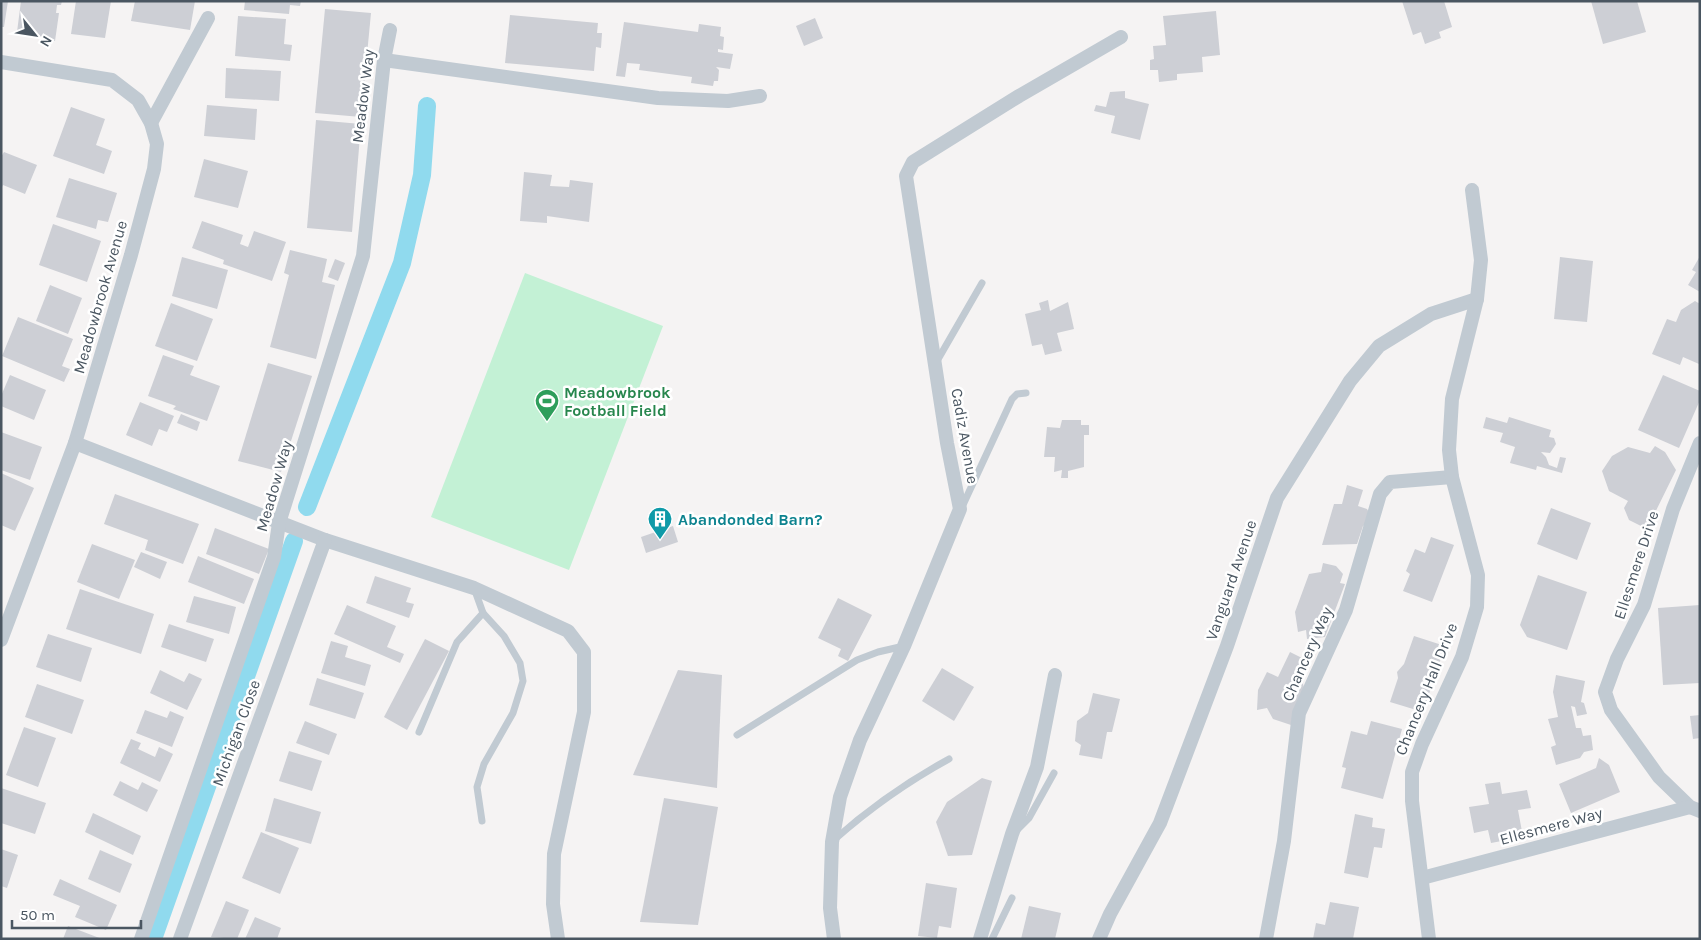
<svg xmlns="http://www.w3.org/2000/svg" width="1701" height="940" font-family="Karla,sans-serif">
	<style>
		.green { fill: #c3f1d5 }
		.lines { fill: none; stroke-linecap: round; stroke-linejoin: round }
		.canal { stroke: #90daee; stroke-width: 18 }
		.building { fill: #cdcfd5 }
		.service { stroke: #c1cad2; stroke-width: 7 }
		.minor { stroke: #c1cad2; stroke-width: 14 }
		.labels { text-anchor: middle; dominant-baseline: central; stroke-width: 5; stroke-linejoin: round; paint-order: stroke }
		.street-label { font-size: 16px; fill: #4a5661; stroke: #fff }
		.leisure-label { font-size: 16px; font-weight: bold; fill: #27864d; stroke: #fff; text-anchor: start }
		.culture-label { font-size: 16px; font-weight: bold; fill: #0d838f; stroke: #fff; text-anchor: start }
	</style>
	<rect width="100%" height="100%" fill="#f5f3f3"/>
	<polygon class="green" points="525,273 663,326 569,570 431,517"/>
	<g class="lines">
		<g class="canal">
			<polyline points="307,507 402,263 422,175 427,106"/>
			<polyline points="153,939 294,541"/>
		</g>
	</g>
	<g class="building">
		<polygon points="1,1 8,1 4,27 1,27"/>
		<polygon points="21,1 62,1 61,5 57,5 56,13 59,13 55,41 39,39 40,35 17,32"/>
		<polygon points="76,1 111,1 105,38 71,34"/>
		<polygon points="135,1 195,1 190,30 131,21"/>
		<polygon points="245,1 301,1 300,6 290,5 289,14 244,10"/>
		<polygon points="1402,1 1444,1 1452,27 1439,32 1441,38 1425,44 1421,32 1413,35"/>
		<polygon points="1591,1 1637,1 1646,32 1603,44"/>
		<polygon points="325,9 371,13 361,117 315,113"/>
		<polygon points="1216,11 1220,55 1202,57 1203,72 1177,74 1177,80 1159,82 1158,70 1150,70 1150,60 1154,59 1153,46 1166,45 1163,16"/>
		<polygon points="510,15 598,23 597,33 602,33 601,48 596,47 594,71 505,63"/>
		<polygon points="238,16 286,19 284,44 292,45 290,61 235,56"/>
		<polygon points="815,18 823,38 804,46 796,26"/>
		<polygon points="624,22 698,32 699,24 721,27 720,36 724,37 723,50 718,49 718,52 733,54 730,69 716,67 719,70 718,81 714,81 713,86 691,83 692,77 639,70 640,64 627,63 625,77 616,76"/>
		<polygon points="226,68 281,71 279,101 225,98"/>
		<polygon points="1125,91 1125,98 1149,104 1140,140 1111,133 1115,116 1094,111 1096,105 1106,107 1110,92"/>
		<polygon points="207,105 257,109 255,140 204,136"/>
		<polygon points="71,107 105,119 96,145 112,151 104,174 53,156"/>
		<polygon points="316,120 361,124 352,232 307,228"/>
		<polygon points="4,152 37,165 25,194 3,185 1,189 1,157"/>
		<polygon points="204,159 248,171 238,208 194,197"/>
		<polygon points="524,172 552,175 550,186 569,187 570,180 593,183 589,222 547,216 547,223 520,221"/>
		<polygon points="69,178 117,193 108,222 98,220 96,229 56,217"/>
		<polygon points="202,221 243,235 240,244 248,247 254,231 286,242 272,281 223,264 224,260 192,248"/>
		<polygon points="53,224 101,241 87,282 39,265"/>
		<polygon points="290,250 327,259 322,282 335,285 316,359 270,347 289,275 284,273"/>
		<polygon points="1700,256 1700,292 1688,285 1696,272 1692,270"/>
		<polygon points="182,257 228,270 217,309 172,296"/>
		<polygon points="1560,257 1593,261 1587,322 1554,319"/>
		<polygon points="335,259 345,263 338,281 328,277"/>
		<polygon points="50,285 82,298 68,334 36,321"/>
		<polygon points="1048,300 1050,311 1068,302 1074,329 1057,333 1062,351 1045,355 1042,344 1032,346 1025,314 1041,310 1039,303"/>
		<polygon points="1695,301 1700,304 1699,364 1683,357 1680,365 1652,354 1667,319 1676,322 1681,310"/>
		<polygon points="171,303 213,319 197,361 155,346"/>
		<polygon points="18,317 73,339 62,366 70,369 64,382 2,356"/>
		<polygon points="163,355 194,366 190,375 220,386 207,421 173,409 176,406 148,396"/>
		<polygon points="268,363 312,376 281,472 238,461"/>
		<polygon points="10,375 46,390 34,420 1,406 1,396"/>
		<polygon points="1663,375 1700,391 1700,400 1679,448 1638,430"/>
		<polygon points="140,402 174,416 167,432 159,429 152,446 126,435"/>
		<polygon points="181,414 200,422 197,431 177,423"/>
		<polygon points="1486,417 1507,423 1509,417 1551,430 1549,437 1554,438 1556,444 1550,453 1541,452 1546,457 1549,465 1557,468 1560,457 1566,458 1562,473 1537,466 1536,470 1510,463 1515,447 1500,442 1503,433 1483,428"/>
		<polygon points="1062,420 1081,420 1081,425 1089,425 1089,435 1084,435 1084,467 1068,471 1068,478 1061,478 1062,470 1054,472 1055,457 1044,457 1047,427 1060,428"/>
		<polygon points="1,432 42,447 30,480 1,470"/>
		<polygon points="1655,446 1665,452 1676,470 1647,529 1629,520 1624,508 1628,501 1609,491 1602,471 1612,456 1628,447 1650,453"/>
		<polygon points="1,473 34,488 15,531 1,525"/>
		<polygon points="1347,485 1363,490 1358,506 1367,509 1371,516 1369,523 1363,526 1357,544 1322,545 1334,504 1342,504"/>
		<polygon points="115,494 199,524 183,564 145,550 148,540 104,524"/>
		<polygon points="1551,508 1591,523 1577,560 1537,544"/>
		<polygon points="673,526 678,542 646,553 641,537"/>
		<polygon points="215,528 269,549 259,574 206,554"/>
		<polygon points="1431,537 1454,545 1432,602 1403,591 1410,574 1406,571 1415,549 1425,553"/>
		<polygon points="92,544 135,560 119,599 77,582"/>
		<polygon points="141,552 167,562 160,579 134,567"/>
		<polygon points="198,556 254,579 244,604 188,582"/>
		<polygon points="1323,563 1336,566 1343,574 1340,583 1345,584 1325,637 1307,639 1306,630 1298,632 1295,612 1309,574 1321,572"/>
		<polygon points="1538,575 1587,592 1567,650 1527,637 1520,625"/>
		<polygon points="375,576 411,588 406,602 414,604 409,618 366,603"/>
		<polygon points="80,589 154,614 141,654 66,629"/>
		<polygon points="194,596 236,607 229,634 186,622"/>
		<polygon points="838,598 872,615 848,661 838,656 841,649 818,638"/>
		<polygon points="347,605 396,626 387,647 404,654 400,663 334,634"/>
		<polygon points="1700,605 1700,683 1663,685 1658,608"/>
		<polygon points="169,624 214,639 206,662 161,647"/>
		<polygon points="48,634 92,648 81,682 36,667"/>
		<polygon points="1414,636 1445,646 1423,712 1390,702 1398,678 1397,672 1404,664"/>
		<polygon points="425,639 449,651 407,730 384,717"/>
		<polygon points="331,641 348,646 345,657 371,665 365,686 321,673"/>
		<polygon points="1290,652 1306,660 1303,684 1305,692 1294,726 1273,719 1267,708 1257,710 1258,690 1267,672 1278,677"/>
		<polygon points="942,668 974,687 954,721 922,701"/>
		<polygon points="160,670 184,682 189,673 202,679 187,710 150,693"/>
		<polygon points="678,670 722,675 717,788 633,775"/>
		<polygon points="1556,675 1585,681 1581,702 1584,703 1587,714 1577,716 1575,707 1571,706 1576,728 1581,728 1583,736 1591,735 1593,750 1584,752 1580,758 1556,765 1551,747 1556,745 1548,719 1558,717 1553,692"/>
		<polygon points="317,678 364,693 355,719 309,705"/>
		<polygon points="37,684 84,700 72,734 25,717"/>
		<polygon points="1093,693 1120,699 1112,732 1107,732 1102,759 1079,755 1081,745 1075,741 1077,721 1088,713"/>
		<polygon points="145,710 167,718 170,711 184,717 172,747 136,733"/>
		<polygon points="1700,715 1700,738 1693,739 1690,716"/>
		<polygon points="305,721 337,734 329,755 296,743"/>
		<polygon points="1371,721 1402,729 1383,799 1341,788 1346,768 1342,767 1351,731 1367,735"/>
		<polygon points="24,727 56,738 38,787 6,775"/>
		<polygon points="131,739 141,743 138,749 155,757 159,747 173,754 160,782 120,763"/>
		<polygon points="289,751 322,761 312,791 279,781"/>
		<polygon points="1599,758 1609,765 1620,792 1571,813 1559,784 1596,768"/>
		<polygon points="982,778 992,781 972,855 948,856 936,822 947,802"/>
		<polygon points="120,781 138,790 142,782 158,790 147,812 113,795"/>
		<polygon points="1500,782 1502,794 1527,790 1531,808 1518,810 1523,837 1491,843 1488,830 1474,833 1469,807 1489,804 1485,784"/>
		<polygon points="1,788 46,803 35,834 1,823"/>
		<polygon points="274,798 321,812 311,844 265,831"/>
		<polygon points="664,798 718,807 698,925 640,922"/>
		<polygon points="93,813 141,836 133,855 85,832"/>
		<polygon points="1355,814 1373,818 1372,827 1385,829 1382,848 1374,847 1368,878 1344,873"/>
		<polygon points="261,832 299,848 280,894 242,878"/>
		<polygon points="1,849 18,855 7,888 1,886"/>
		<polygon points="100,850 132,864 120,893 88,879"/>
		<polygon points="60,879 117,905 106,930 75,917 80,906 53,895"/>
		<polygon points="926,883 957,888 951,928 939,926 937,938 918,936"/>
		<polygon points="226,901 249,910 237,939 211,937"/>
		<polygon points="1330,902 1359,907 1353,939 1313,939 1316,923 1325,925"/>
		<polygon points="1029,906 1061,913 1055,939 1021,939"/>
		<polygon points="255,917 281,928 277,939 245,939"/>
		<polygon points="68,926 102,939 63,939"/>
	</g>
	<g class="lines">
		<g class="service">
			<polyline points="937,361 982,283"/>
			<polyline points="962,507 1012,399 1017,394 1026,393"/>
			<polyline points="474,588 483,613 504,636 520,663 523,681 513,713 484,764 477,787 482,821"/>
			<polyline points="419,732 457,642 483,613"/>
			<polyline points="737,735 857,660 878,652 904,646"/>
			<polyline points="1018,829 1029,818 1054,773"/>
			<path d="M 834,840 C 870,808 907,782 949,759"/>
			<polyline points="992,939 1012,898"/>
		</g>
		<g class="minor">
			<polyline points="384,60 658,98 728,101 760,96"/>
			<polyline points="1,62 112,80 138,100 151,123 157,144 154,169 131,255 75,443 1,640"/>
			<polyline points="151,123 208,18"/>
			<polyline points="75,443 325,540 474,588 568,631 584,652 584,712 554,854 553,904 558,939"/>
			<polyline points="1700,443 1673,509 1644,605 1617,659 1605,692 1611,710 1659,777 1690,807 1700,811"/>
			<polyline points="1422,878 1690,807"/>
			<polyline points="141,939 274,557 279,523 363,256 384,60 390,30"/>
			<polyline points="180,939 325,540"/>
			<polyline points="834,939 830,908 832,842 840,797 860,740 904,646 960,509 947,443 906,176 913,162 1019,96 1121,37"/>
			<polyline points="980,939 1012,834 1037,767 1055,675"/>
			<polyline points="1099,939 1110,914 1160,823 1227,646 1277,498 1350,381 1379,346 1431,314 1477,299"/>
			<polyline points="1266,939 1284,841 1299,713 1346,610 1380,494 1390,482 1452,477"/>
			<polyline points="1429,939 1412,801 1412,772 1422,744 1462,657 1477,607 1478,575 1452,477 1449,450 1452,399 1477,299 1481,260 1472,190"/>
		</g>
	</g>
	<defs>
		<symbol id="stadium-pin" viewBox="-11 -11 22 30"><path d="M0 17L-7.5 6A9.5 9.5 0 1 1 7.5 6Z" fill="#2e9e5b" stroke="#fff"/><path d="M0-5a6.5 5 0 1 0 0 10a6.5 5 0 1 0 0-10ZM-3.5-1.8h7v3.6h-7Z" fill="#fff"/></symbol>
		<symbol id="building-pin" viewBox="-11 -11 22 30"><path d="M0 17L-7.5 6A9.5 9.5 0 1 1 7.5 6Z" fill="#0f9aa8" stroke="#fff"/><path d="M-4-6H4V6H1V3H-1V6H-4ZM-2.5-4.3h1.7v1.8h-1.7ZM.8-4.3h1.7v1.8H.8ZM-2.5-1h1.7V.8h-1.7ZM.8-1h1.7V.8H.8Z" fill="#fff"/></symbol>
	</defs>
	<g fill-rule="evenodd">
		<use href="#stadium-pin" x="533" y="387" width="28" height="38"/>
		<use href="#building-pin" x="646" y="505" width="28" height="38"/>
	</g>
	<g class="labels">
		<g class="street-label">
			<text transform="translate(363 96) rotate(-83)">Meadow Way</text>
			<text transform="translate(100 297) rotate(-74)">Meadowbrook Avenue</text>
			<text transform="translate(965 436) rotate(80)">Cadiz Avenue</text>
			<text transform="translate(274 486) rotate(-74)">Meadow Way</text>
			<text transform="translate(1636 565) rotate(-72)">Ellesmere Drive</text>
			<text transform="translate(1231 580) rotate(-71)">Vanguard Avenue</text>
			<text transform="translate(1307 654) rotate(-66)">Chancery Way</text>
			<text transform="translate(1426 689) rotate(-68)">Chancery Hall Drive</text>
			<text transform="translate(236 733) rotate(-70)">Michigan Close</text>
			<text transform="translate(1551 826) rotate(-15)">Ellesmere Way</text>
		</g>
		<g class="leisure-label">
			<text x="564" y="392">Meadowbrook<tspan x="564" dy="18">Football Field</tspan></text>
		</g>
		<g class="culture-label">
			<text x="678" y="519">Abandonded Barn?</text>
		</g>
	</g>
	<rect width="1701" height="940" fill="none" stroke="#4a5661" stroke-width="5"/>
	<g transform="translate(35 35) rotate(120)" stroke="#ffffff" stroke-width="4" paint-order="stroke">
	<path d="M0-4L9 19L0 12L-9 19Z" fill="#4a5661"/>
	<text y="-8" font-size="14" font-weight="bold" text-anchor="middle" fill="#4a5661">N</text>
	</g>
	<path d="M12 920v8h129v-8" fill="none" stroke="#4a5661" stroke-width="2.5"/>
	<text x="20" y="920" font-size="15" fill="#4a5661" stroke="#ffffff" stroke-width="4" paint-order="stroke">50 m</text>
</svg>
